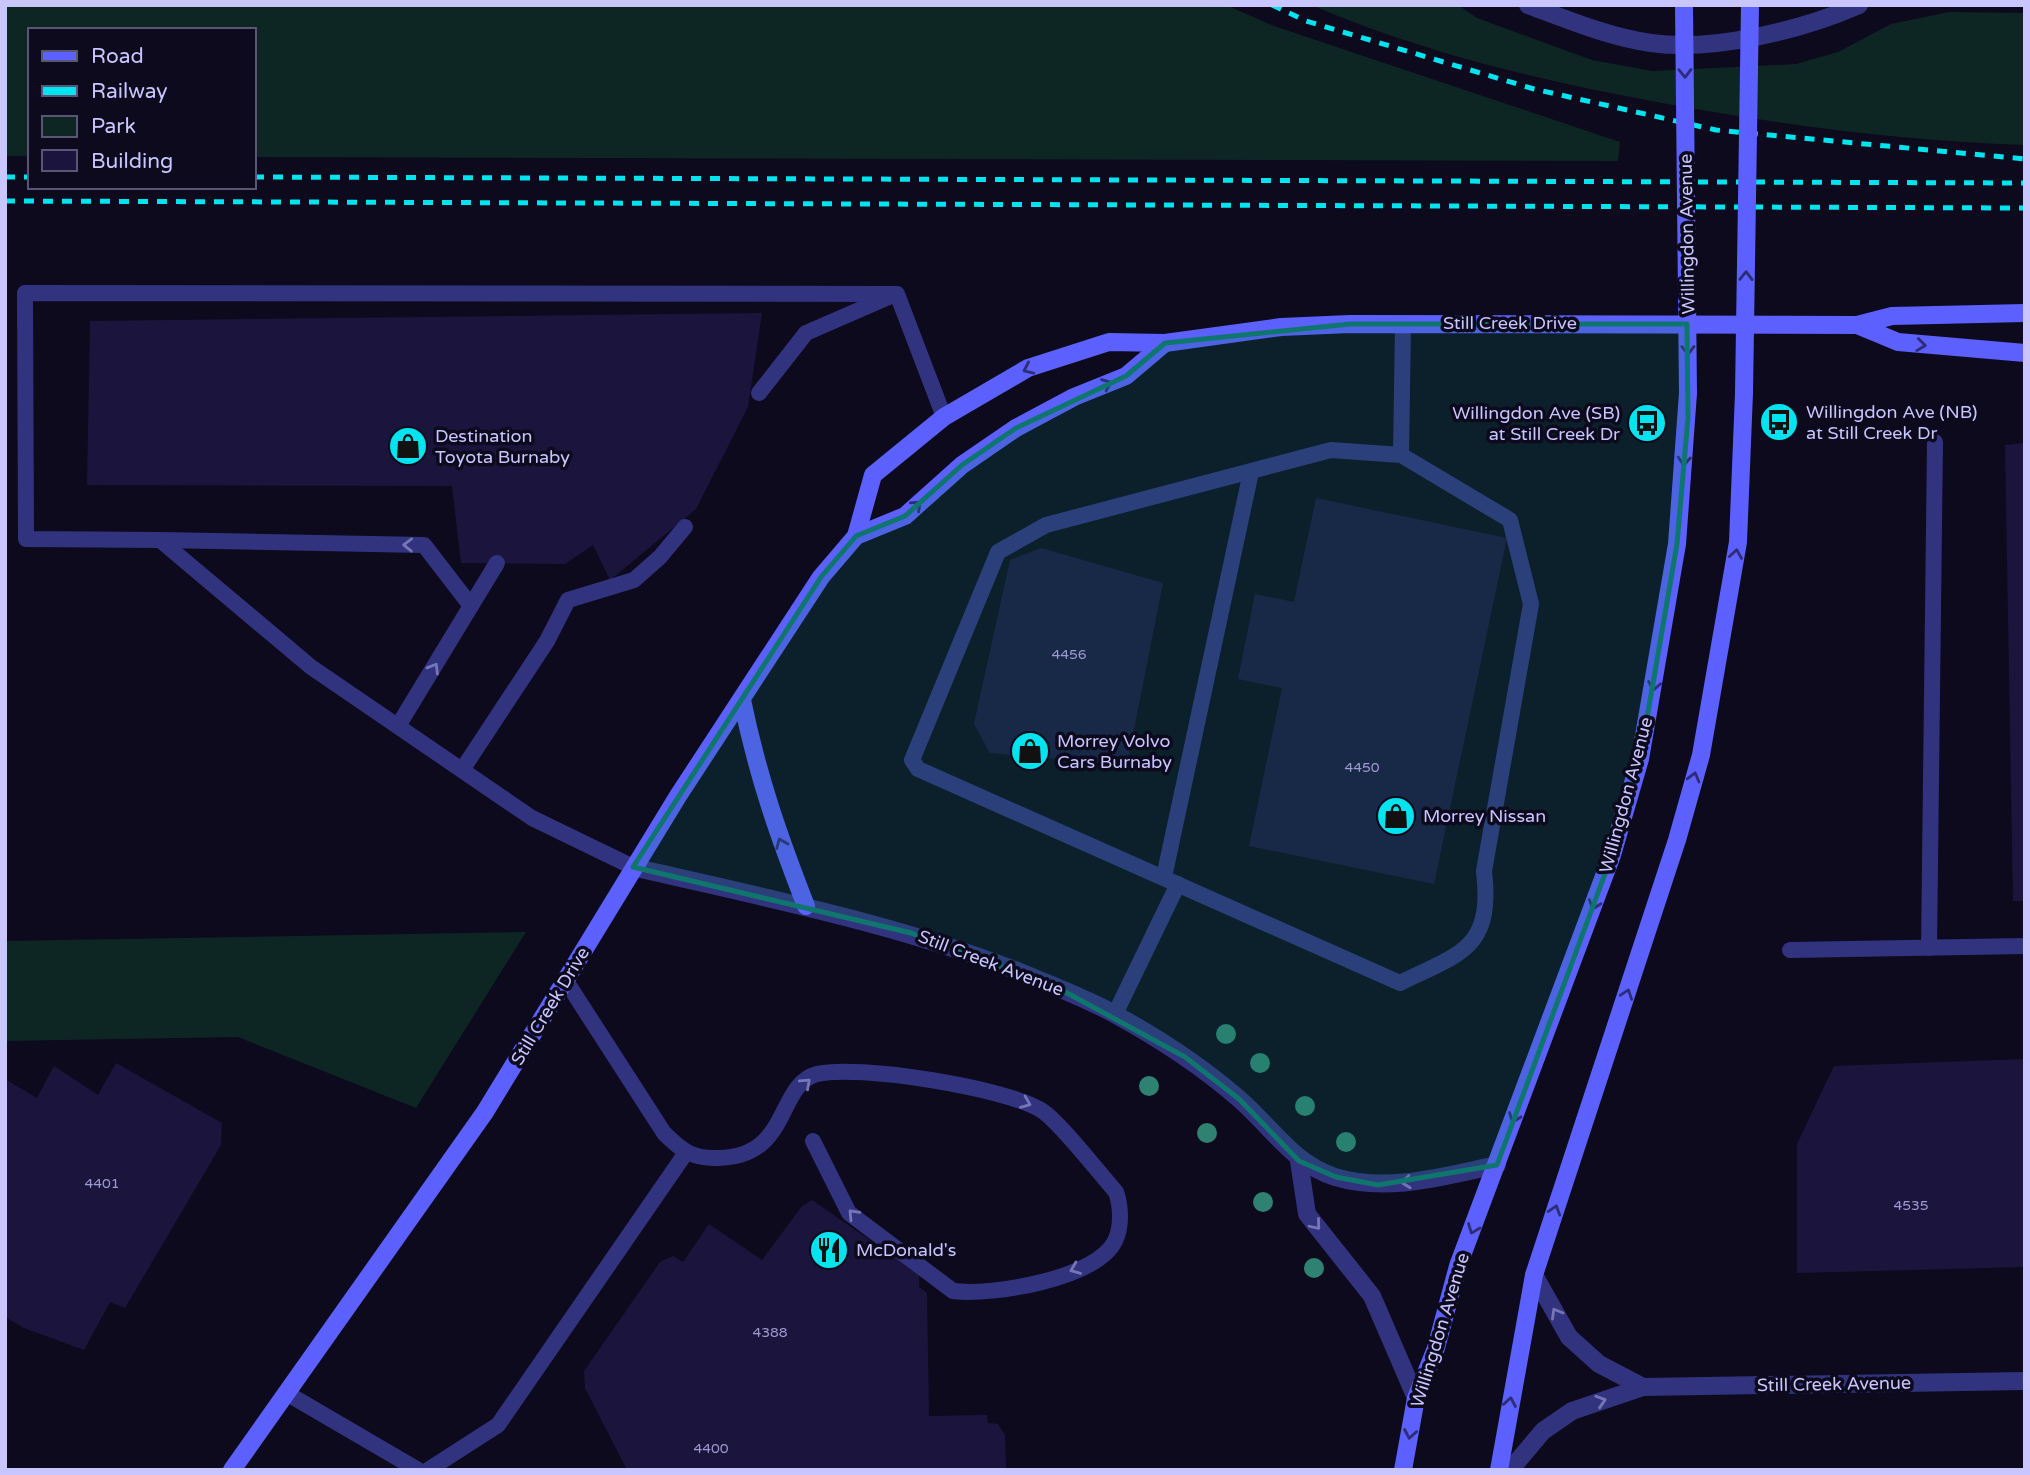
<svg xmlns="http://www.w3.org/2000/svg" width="2030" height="1475" font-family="'Varela Round',sans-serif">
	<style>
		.green { fill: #0d2624 }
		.building { fill: #1b153e }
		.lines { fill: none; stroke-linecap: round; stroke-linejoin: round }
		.lane { stroke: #32337e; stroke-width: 16 }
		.street { stroke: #32337e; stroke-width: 18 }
		.secondary { stroke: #5c60ff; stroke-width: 18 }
		.rail { stroke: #00e4f0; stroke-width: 5; stroke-dasharray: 10 9; stroke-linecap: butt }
		.secondary-bridge { stroke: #5c60ff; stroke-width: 18 }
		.tree { fill: #2f8271 }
		.oneway { stroke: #2c2c77 }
		.oneway2 { stroke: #7675b8 }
		.marked { fill: #0f766e; fill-opacity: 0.2; stroke: #0f766e; stroke-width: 5; stroke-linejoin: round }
		.labels { text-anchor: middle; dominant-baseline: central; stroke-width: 7; stroke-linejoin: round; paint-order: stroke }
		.number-label { font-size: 14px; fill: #9e99cf }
		.street-label { font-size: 18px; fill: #c9c5ff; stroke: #0c0a1c }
		.poi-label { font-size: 18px; fill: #c9c5ff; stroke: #0c0a1c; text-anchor: start }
	</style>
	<rect width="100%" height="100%" fill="#0c0a1c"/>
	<g class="green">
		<polygon points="5,5 1226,5 1274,26 1620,142 1618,161 254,157 254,30 30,30 30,156 5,156"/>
		<path d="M 1311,5 L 1458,5 L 1477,18 L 1592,60 L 1652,71 L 1796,64 L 1838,52 L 1891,24 L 1949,12 L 2025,13 L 2025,145 C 1903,141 1782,125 1662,103 C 1541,81 1424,53 1311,5 Z"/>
		<polygon points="526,932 416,1108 238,1037 5,1041 5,941"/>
	</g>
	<g class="building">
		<polygon points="762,313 748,407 696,509 610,580 593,545 565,564 461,563 452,486 87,485 90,321"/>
		<polygon points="2025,443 2025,901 2013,901 2005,445"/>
		<polygon points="1316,498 1507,538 1434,884 1249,846 1282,688 1238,679 1255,594 1294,602"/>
		<polygon points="1041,548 1163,583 1127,765 990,753 974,724 1010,560"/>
		<polygon points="2025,1059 2025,1267 1797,1273 1797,1144 1834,1066"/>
		<polygon points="116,1063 222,1123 221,1145 125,1308 110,1302 84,1350 24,1328 5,1317 5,1079 37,1098 54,1066 98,1095"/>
		<polygon points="812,1200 919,1274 919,1287 927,1293 929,1416 987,1415 988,1423 998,1424 1005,1435 1006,1470 627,1470 585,1388 584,1371 660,1262 673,1256 683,1262 709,1224 762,1260 802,1206"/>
	</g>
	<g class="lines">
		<g class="lane">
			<polyline points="759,393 806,333 891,296"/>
			<path d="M 1401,455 L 1331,450 L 1046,525 L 998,552 L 912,760 L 918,769 L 1400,983 C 1461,953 1493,949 1484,871 L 1531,604 L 1510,520 L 1401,455 L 1403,323"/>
			<polyline points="160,540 424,545 471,606"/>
			<polyline points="398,726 497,563"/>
			<polyline points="462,770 547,641 568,600 634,580 660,557 685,527"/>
			<polyline points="633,867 532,818 311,667 160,540 26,539 25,293 897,294 944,417"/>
			<polyline points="1164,877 1251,472"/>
			<polyline points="1929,948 1935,442"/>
			<polyline points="1790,950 2025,946"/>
			<path d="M 566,981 L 664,1133 C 681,1150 692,1159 718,1158 C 791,1157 776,1085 817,1074 C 857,1064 1006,1088 1041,1110 C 1059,1121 1099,1173 1116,1192 C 1121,1206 1122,1227 1115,1241 C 1096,1279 992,1296 953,1291 L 849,1213 L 813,1141"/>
			<polyline points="1115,1014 1178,884"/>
			<polyline points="288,1394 418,1470"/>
			<polyline points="428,1470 498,1425 685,1154"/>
		</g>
		<g class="street">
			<path d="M 1528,5 C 1568,20 1609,37 1651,43 C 1713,52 1802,30 1859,5"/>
			<path d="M 633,867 C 765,898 898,924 1025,974 C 1055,987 1088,999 1116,1015 C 1160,1039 1201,1066 1238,1098 C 1272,1127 1292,1163 1335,1177 C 1388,1193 1444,1176 1497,1165"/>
			<polyline points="1299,1161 1307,1214 1372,1296 1416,1398"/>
			<polyline points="1534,1275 1569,1337 1599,1364 1643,1387"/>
			<polyline points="1510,1470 1543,1431 1572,1411 1643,1387 2025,1381"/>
		</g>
		<g class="secondary">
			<polyline points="1857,325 1898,342 2025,353"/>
			<polyline points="856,536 905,516 962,465 1016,428 1074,397 1126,376 1165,343"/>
			<path d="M 742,700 C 758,777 778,834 806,906"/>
			<polyline points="232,1470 485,1112 678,796 821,577 856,536 873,475 944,417 1028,368 1109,342 1165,343 1281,327 1350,324 1857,325 1892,316 2025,313"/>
			<polyline points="1403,1470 1416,1398 1436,1348 1458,1266 1612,855 1640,759 1677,544 1688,393"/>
			<polyline points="1499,1470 1534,1275 1677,840 1701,755 1738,542 1744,393"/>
		</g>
		<g class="rail">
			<polyline points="1272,5 1306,21 1534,89 1716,130 2025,159"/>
			<polyline points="5,177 30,177"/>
			<polyline points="254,177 2025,183"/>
			<polyline points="5,201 2025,208"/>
		</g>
		<g class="secondary-bridge">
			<polyline points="1684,5 1688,393"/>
			<polyline points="1744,393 1750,5"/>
		</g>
	</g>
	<g class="tree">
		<circle cx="1226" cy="1034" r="10"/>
		<circle cx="1260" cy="1063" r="10"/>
		<circle cx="1149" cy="1086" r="10"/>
		<circle cx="1305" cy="1106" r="10"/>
		<circle cx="1207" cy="1133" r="10"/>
		<circle cx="1346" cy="1142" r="10"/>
		<circle cx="1263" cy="1202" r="10"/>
		<circle cx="1314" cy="1268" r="10"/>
	</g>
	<defs><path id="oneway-chevron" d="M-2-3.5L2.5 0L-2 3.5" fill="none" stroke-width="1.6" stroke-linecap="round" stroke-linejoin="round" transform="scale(1.75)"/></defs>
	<g class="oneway">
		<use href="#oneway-chevron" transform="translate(1685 73) rotate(89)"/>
		<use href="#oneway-chevron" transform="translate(1746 276) rotate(-89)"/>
		<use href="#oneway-chevron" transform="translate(1921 345) rotate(7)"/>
		<use href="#oneway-chevron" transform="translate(1688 350) rotate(89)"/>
		<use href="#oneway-chevron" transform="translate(1028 369) rotate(155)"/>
		<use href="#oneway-chevron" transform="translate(1107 384) rotate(-22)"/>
		<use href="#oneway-chevron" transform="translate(1684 461) rotate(95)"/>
		<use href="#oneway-chevron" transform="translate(917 505) rotate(-42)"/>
		<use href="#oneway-chevron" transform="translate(1736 554) rotate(-81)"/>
		<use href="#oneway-chevron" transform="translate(1654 686) rotate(101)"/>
		<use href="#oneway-chevron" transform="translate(1694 777) rotate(-75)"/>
		<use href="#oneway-chevron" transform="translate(781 843) rotate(-112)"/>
		<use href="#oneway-chevron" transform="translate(1594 905) rotate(110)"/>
		<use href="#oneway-chevron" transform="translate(1627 994) rotate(-71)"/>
		<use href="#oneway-chevron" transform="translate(1514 1118) rotate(111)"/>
		<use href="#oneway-chevron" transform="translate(1555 1210) rotate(-73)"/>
		<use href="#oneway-chevron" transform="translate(1473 1229) rotate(111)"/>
		<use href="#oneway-chevron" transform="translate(1510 1402) rotate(-80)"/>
		<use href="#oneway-chevron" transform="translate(1410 1434) rotate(100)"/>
	</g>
	<g class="oneway2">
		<use href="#oneway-chevron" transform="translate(408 545) rotate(-179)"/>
		<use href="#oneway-chevron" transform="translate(434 668) rotate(-59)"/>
		<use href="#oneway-chevron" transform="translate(806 1083) rotate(-42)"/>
		<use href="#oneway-chevron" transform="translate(1026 1103) rotate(22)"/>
		<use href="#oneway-chevron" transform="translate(1406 1182) rotate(174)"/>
		<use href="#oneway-chevron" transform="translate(853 1214) rotate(-134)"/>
		<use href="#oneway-chevron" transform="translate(1316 1225) rotate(50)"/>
		<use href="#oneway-chevron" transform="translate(1075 1269) rotate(158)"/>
		<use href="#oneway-chevron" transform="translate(1556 1313) rotate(-120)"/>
		<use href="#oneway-chevron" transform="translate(1601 1401) rotate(-18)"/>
	</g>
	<path class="marked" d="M 1350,324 L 1687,324 L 1688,418 L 1677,544 L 1640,759 L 1612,855 L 1497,1165 L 1378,1185 L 1336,1177 L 1299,1161 L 1239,1099 L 1185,1057 L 1056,987 L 911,933 L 633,867 L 821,577 L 856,536 L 905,516 L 962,465 L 1016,428 L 1126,376 L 1165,343 Z"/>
	<defs>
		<symbol id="bus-disc" viewBox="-11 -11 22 22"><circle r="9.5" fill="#00e4f0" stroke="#0c0a1c"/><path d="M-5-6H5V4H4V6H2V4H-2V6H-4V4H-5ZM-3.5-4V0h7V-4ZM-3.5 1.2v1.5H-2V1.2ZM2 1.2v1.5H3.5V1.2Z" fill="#111"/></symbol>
		<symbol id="shop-disc" viewBox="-11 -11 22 22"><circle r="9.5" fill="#00e4f0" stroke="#0c0a1c"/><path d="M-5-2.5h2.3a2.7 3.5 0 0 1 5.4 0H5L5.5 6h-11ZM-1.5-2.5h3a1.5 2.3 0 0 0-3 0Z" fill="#111"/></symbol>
		<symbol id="restaurant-disc" viewBox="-11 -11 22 22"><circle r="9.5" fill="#00e4f0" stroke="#0c0a1c"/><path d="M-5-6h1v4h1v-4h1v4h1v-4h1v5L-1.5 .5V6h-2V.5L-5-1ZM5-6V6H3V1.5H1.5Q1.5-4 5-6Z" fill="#111"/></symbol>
	</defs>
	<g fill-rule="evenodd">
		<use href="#bus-disc" x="1757" y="400" width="44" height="44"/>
		<use href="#bus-disc" x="1625" y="401" width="44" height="44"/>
		<use href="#shop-disc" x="386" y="424" width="44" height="44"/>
		<use href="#shop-disc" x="1008" y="729" width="44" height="44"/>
		<use href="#shop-disc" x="1374" y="794" width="44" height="44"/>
		<use href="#restaurant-disc" x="807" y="1228" width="44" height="44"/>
	</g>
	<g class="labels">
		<g class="number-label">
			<text x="1069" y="654">4456</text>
			<text x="1362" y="767">4450</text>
			<text x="102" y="1183">4401</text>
			<text x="1911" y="1205">4535</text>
			<text x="770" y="1332">4388</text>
			<text x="711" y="1448">4400</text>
		</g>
		<g class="street-label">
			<text transform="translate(1687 234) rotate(-91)">Willingdon Avenue</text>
			<text x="1510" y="323">Still Creek Drive</text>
			<text transform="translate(1626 795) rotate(-75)">Willingdon Avenue</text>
			<text transform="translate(991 963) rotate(21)">Still Creek Avenue</text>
			<text transform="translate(550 1006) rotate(-59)">Still Creek Drive</text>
			<text transform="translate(1440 1330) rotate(-73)">Willingdon Avenue</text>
			<text transform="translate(1834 1384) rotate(-1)">Still Creek Avenue</text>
		</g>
		<g class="poi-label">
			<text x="1806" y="412">Willingdon Ave (NB)<tspan x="1806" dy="21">at Still Creek Dr</tspan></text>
			<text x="1620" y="413" text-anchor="end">Willingdon Ave (SB)<tspan x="1620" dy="21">at Still Creek Dr</tspan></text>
			<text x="435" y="436">Destination<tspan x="435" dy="21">Toyota Burnaby</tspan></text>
			<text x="1057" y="741">Morrey Volvo<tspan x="1057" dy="21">Cars Burnaby</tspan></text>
			<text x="1423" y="816">Morrey Nissan</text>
			<text x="856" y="1250">McDonald's</text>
		</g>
	</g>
	<rect width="2030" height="1475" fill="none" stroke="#c9c5ff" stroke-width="14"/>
	<rect x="28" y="28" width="228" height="161" fill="#0c0a1c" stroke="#585577" stroke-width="2"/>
	<rect x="42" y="51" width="35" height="10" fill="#5c60ff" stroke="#585577" stroke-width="2"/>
	<text x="91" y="63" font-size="21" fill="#c9c5ff">Road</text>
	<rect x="42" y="86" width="35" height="10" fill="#00e4f0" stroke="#585577" stroke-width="2"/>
	<text x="91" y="98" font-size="21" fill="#c9c5ff">Railway</text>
	<rect x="42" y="116" width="35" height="21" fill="#0d2624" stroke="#585577" stroke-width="2"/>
	<text x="91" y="133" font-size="21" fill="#c9c5ff">Park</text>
	<rect x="42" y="150" width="35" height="21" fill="#1b153e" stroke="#585577" stroke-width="2"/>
	<text x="91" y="168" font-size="21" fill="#c9c5ff">Building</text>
</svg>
